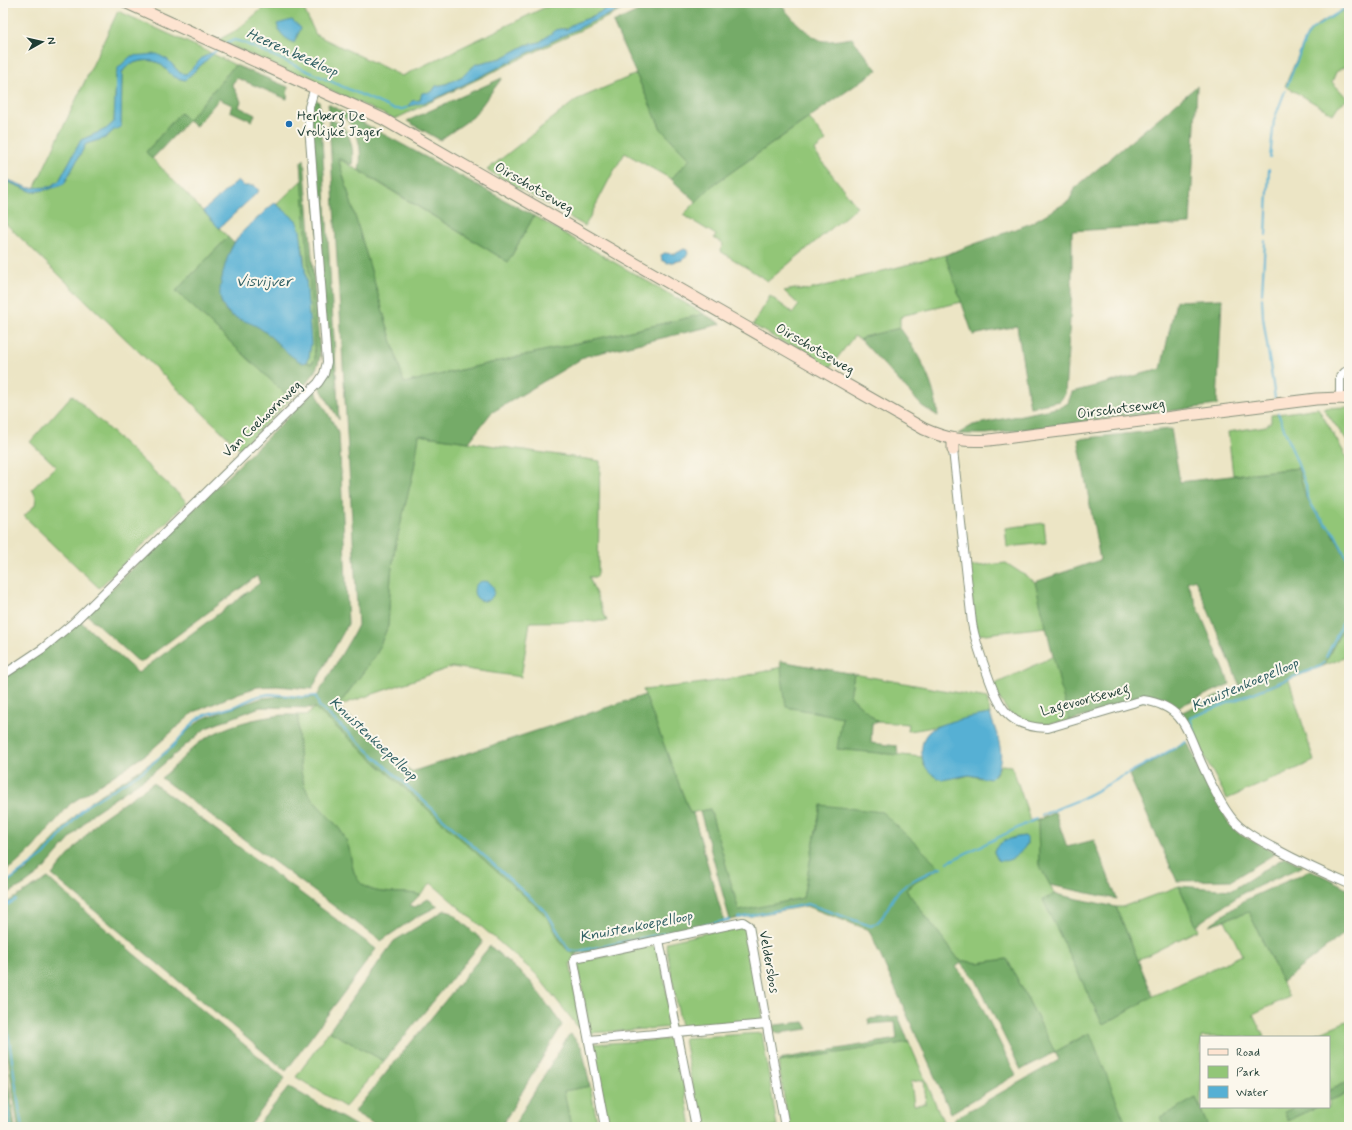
<svg xmlns="http://www.w3.org/2000/svg" width="1352" height="1130" font-family="Mynerve,sans-serif">
	<style>
		.green { fill: #92c677; stroke: #588256; fill-rule: evenodd }
		.forest { fill: #75ab68; stroke: #4a744e }
		.water { fill: #56b0d4; stroke: #3a7684 }
		.lines { fill: none; stroke-linecap: round; stroke-linejoin: round }
		.stream { stroke: #56b0d4; stroke-width: 2 }
		.street-casing { stroke: #86917c; stroke-width: 10 }
		.secondary-casing { stroke: #86917c; stroke-width: 13 }
		.street { stroke: #fff; stroke-width: 8 }
		.secondary { stroke: #fde4d1; stroke-width: 11 }
		.poi-dot { fill: #1f6fb2; stroke: #fbf7ec; stroke-width: 1.5 }
		.labels { text-anchor: middle; dominant-baseline: central; stroke-width: 4; stroke-linejoin: round; paint-order: stroke }
		.poi-label { font-size: 14px; fill: #1f3d34; stroke: #fbf7ec; text-anchor: start }
		.street-label { font-size: 14px; fill: #1f3d34; stroke: #fbf7ec }
		.water-label { font-size: 15px; font-style: italic; fill: #306064; stroke: #fbf7ec }
	</style>
	<rect width="100%" height="100%" fill="#fbf7ec"/>
	<filter id="ink" filterUnits="userSpaceOnUse"><feTurbulence type="fractalNoise" baseFrequency=".025" numOctaves="2"/><feDisplacementMap in="SourceGraphic" scale="8" xChannelSelector="R" yChannelSelector="G"/><feConvolveMatrix kernelMatrix="1 2 1 2 8 2 1 2 1" color-interpolation-filters="sRGB"/></filter>
	<filter id="wash" filterUnits="userSpaceOnUse"><feTurbulence type="fractalNoise" baseFrequency=".012" numOctaves="4" result="noise"/><feDisplacementMap in="SourceGraphic" scale="16" xChannelSelector="R" yChannelSelector="G"/><feGaussianBlur stdDeviation="0.9" result="paint"/><feColorMatrix in="noise" values="0 0 0 0 0 0 0 0 0 0 0 0 0 0 0 0 0 1.4 0 .05"/><feComposite in="paint" operator="in"/></filter>
	<g filter="url(#wash)">
		<rect width="100%" height="100%" fill="#ece5c5"/>
		<g class="green">
			<polygon points="269,3 301,3 316,35 402,76 554,3 618,3 589,18 575,23 567,29 559,29 554,31 540,42 526,45 502,58 476,64 463,76 446,84 436,86 432,92 432,100 589,23 637,3 395,119 218,40 237,30"/>
			<polygon points="1348,8 1349,64 1336,72 1332,82 1348,99 1338,106 1333,114 1285,86 1308,33 1318,24"/>
			<polygon points="118,11 211,53 202,58 186,74 180,73 168,60 131,56 116,76 114,122 106,129 81,140 59,181 50,187 34,189"/>
			<path d="M 213,54 L 235,65 L 188,120 L 180,113 L 146,152 L 228,237 L 176,291 L 291,399 L 240,449 L 3,221 L 3,180 L 33,192 L 50,189 L 64,184 L 86,144 L 105,138 L 114,130 L 121,127 L 122,73 C 127,63 142,59 153,61 C 161,62 167,71 173,76 C 176,78 181,79 185,80 Z"/>
			<polygon points="636,74 661,129 690,159 671,179 625,153 612,174 585,226 487,170 576,100"/>
			<polygon points="809,118 826,141 814,151 857,207 768,281 720,251 723,244 714,238 716,235 683,215 713,185"/>
			<polygon points="338,158 508,262 534,216 704,314 404,383"/>
			<polygon points="303,179 314,336 315,359 312,363 303,363 306,362 309,357 311,343 304,255 298,225 277,204"/>
			<polygon points="945,255 962,302 905,315 900,318 900,328 864,337 861,340 854,336 829,369 753,325 770,296 793,313 799,305 784,291 795,289 809,290"/>
			<polygon points="72,395 187,502 99,588 24,516 35,505 36,497 32,489 56,466 30,442"/>
			<polygon points="1345,407 1349,408 1349,444 1323,408"/>
			<polygon points="1318,408 1349,461 1349,563 1338,541 1306,498 1298,468 1233,475 1228,432 1266,426 1271,422 1271,415"/>
			<polygon points="419,435 600,461 598,572 597,577 589,577 607,621 530,622 521,677 452,667 338,706 376,655 388,626 391,575 395,547 414,469"/>
			<polygon points="1044,523 1046,543 1007,547 1005,528"/>
			<polygon points="1006,563 1035,582 1047,627 976,635 968,567"/>
			<polygon points="1349,617 1349,656 1323,666"/>
			<polygon points="1054,656 1069,721 1036,726 1009,713 991,686"/>
			<path d="M 781,667 L 787,707 L 842,716 L 838,749 L 922,757 L 924,766 L 959,778 L 969,775 L 981,778 L 995,775 L 1001,765 L 1012,766 L 1031,822 L 1038,820 L 1039,865 L 1055,894 L 1044,900 L 1103,1025 L 1153,996 L 1242,955 L 1225,920 L 1249,912 L 1289,997 L 1253,1014 L 1264,1037 L 1201,1037 L 1201,1107 L 1296,1107 L 1285,1112 L 1288,1120 L 1317,1107 L 1329,1107 L 1329,1101 L 1349,1092 L 1349,1127 L 1208,1127 L 1196,1098 L 1162,1117 L 1165,1127 L 1127,1127 L 1089,1033 L 1055,1052 L 1007,959 L 978,963 L 959,960 L 906,890 L 916,881 L 821,805 L 803,898 L 739,912 L 710,809 L 690,813 L 643,690 C 690,685 736,680 781,667 ZM 1025,836 L 1027,844 C 1019,855 1011,859 998,860 L 994,852 C 997,841 1015,837 1025,836 Z"/>
			<path d="M 854,674 L 987,698 L 990,714 C 962,719 936,728 908,731 L 909,724 L 878,722 L 850,696 Z"/>
			<polygon points="1289,680 1314,761 1227,799 1185,720"/>
			<path d="M 315,708 L 548,917 C 555,928 561,953 577,954 L 570,963 L 582,1032 L 536,974 L 431,883 L 420,895 C 402,890 378,897 363,885 C 349,874 353,855 346,840 C 338,822 319,810 308,793 C 297,775 299,737 298,715 L 306,715 Z"/>
			<polygon points="1179,886 1198,930 1138,960 1116,907 1122,907"/>
			<polygon points="740,925 746,926 763,1016 760,1021 681,1026 666,945 667,942"/>
			<polygon points="658,945 673,1027 590,1033 578,965 579,962"/>
			<polygon points="1349,1020 1349,1081 1329,1091 1329,1037 1309,1037"/>
			<polygon points="329,1031 384,1061 345,1107 296,1077"/>
			<polygon points="762,1033 777,1127 699,1127 684,1038"/>
			<polygon points="674,1039 676,1039 691,1127 609,1127 592,1044"/>
			<path d="M 909,1042 L 943,1121 L 912,1127 L 789,1127 L 778,1062 ZM 924,1080 L 926,1104 L 914,1105 L 911,1082 Z"/>
			<polygon points="590,1086 598,1127 571,1127 564,1091"/>
		</g>
		<g class="forest">
			<path d="M 654,3 L 780,3 C 788,15 809,37 823,41 C 831,42 844,39 852,38 L 877,70 L 713,185 L 696,202 L 671,179 L 690,159 L 661,129 L 613,23 Z"/>
			<polygon points="235,65 288,87 287,99 237,78 232,84 241,101 239,107 255,115 252,121 230,111 232,105 219,99 196,126 188,121 152,159 146,152 180,113 188,120"/>
			<polygon points="502,78 473,117 440,140 407,121"/>
			<polygon points="1197,86 1190,224 1072,231 1072,290 1065,394 1060,401 1030,407 1017,326 973,335 945,255 1029,224 1069,201 1076,187"/>
			<polygon points="314,98 319,102 320,107 339,420 319,386 327,373 310,114"/>
			<path d="M 328,104 L 534,216 L 508,262 L 359,170 C 364,145 356,117 329,111 Z"/>
			<path d="M 329,120 C 349,122 355,149 352,165 L 338,158 L 404,383 L 704,314 L 721,324 L 586,356 L 491,413 L 469,442 L 419,435 L 414,469 L 395,547 L 391,575 L 388,626 L 376,655 L 338,706 L 411,772 L 645,695 L 690,813 L 693,813 L 724,922 L 595,951 L 573,954 C 558,945 555,925 543,913 L 315,708 L 260,707 L 206,728 L 154,772 L 93,813 L 41,872 L 25,884 L 3,896 L 3,883 L 26,871 L 72,819 L 91,801 L 157,759 L 199,721 L 207,717 L 262,698 L 286,696 L 309,698 L 317,696 L 354,633 L 358,625 Z"/>
			<path d="M 304,159 L 320,356 C 317,375 304,386 291,399 L 176,291 L 228,237 L 234,243 C 227,254 217,292 222,305 C 229,319 240,318 252,323 C 273,333 288,363 312,363 L 315,359 L 301,162 Z"/>
			<polygon points="1222,299 1217,405 987,434 958,434 973,425 1061,407 1068,403 1072,392 1161,369 1176,301"/>
			<path d="M 900,328 C 919,354 935,384 938,416 L 922,406 L 861,340 L 863,337 Z"/>
			<polygon points="315,391 339,433 348,624 314,685 312,689 277,686 258,687 239,693 194,712 148,753 70,804 32,849 16,864 3,872 3,678 80,621 138,673 260,583 257,576 140,663 86,614"/>
			<polygon points="1171,429 1180,482 1298,468 1306,498 1332,532 1349,563 1349,617 1323,666 1185,720 1178,714 1240,686 1195,579 1187,582 1230,684 1173,709 1151,699 1069,721 1035,582 1100,560 1078,439"/>
			<polygon points="780,661 854,674 850,696 878,722 872,723 871,743 897,746 898,755 837,749 842,717 786,707"/>
			<path d="M 283,715 L 298,715 C 299,737 297,775 308,793 C 319,810 338,822 346,840 C 353,855 349,874 363,885 C 378,897 402,890 420,895 L 410,905 L 415,907 L 428,899 L 438,906 L 413,919 L 381,941 L 161,778 C 176,767 187,751 203,740 C 226,725 255,718 283,715 Z"/>
			<polygon points="1187,742 1229,824 1241,835 1276,853 1232,880 1177,881 1129,775"/>
			<polygon points="153,783 376,949 286,1071 52,875 99,820"/>
			<polygon points="821,805 882,812 941,868 916,881 906,890 959,960 978,963 1007,959 1055,1052 1090,1033 1127,1127 957,1127 954,1119 1059,1060 1055,1052 1021,1070 976,980 961,963 956,967 972,987 1016,1075 951,1113 869,930 806,906 730,920 700,811 710,809 739,911 803,898"/>
			<polygon points="1055,812 1067,847 1094,840 1117,899 1050,885 1039,865 1038,820"/>
			<polygon points="1285,857 1303,866 1243,893 1196,925 1179,886 1232,890"/>
			<polygon points="1311,870 1349,889 1349,930 1282,982 1249,912 1209,925 1245,900"/>
			<polygon points="48,878 134,954 285,1078 249,1127 18,1127 3,1025 3,905"/>
			<polygon points="1055,894 1116,907 1153,996 1103,1025 1043,900"/>
			<polygon points="445,910 450,911 483,941 384,1061 329,1031 394,941"/>
			<polygon points="490,946 531,982 562,1025 501,1127 379,1127 354,1112"/>
			<polygon points="898,1016 909,1042 778,1062 785,1058 897,1039 895,1022 869,1024 868,1019"/>
			<polygon points="804,1022 808,1029 779,1033 774,1032 773,1028 775,1025"/>
			<polygon points="571,1034 582,1048 590,1086 564,1091 571,1127 513,1127 568,1036"/>
			<polygon points="3,1048 15,1127 3,1127"/>
			<polygon points="1349,1081 1349,1092 1329,1101 1329,1091"/>
			<polygon points="289,1087 291,1088 358,1127 256,1127"/>
			<polygon points="1196,1098 1208,1127 1165,1127 1161,1117"/>
			<polygon points="1296,1107 1317,1107 1288,1120 1284,1112"/>
		</g>
		<g class="water">
			<polygon points="618,3 635,3 589,23 432,100 407,107 412,101 420,100 422,93 432,92 436,86 446,84 463,76 476,64 502,58 526,45 540,42 554,31 559,29 567,29 575,23 589,18"/>
			<path d="M 292,20 L 301,28 L 294,43 C 285,38 280,35 277,24 Z"/>
			<path d="M 211,53 L 213,54 L 185,80 C 181,79 176,78 173,76 C 167,71 161,62 153,61 C 142,59 126,63 122,73 L 121,127 L 114,130 L 105,138 L 86,144 L 64,184 L 50,189 L 33,192 L 3,180 L 3,178 L 29,188 L 50,187 L 59,181 L 81,140 L 106,129 L 114,122 L 116,76 L 118,68 L 131,56 L 157,54 L 168,60 L 180,73 L 186,74 L 202,58 Z"/>
			<polygon points="238,180 244,186 255,186 259,191 219,228 203,211"/>
			<path d="M 275,203 L 296,220 L 300,230 L 306,278 L 311,343 L 309,357 L 306,362 L 303,363 C 285,355 275,337 258,327 C 245,319 230,320 223,305 C 218,297 220,287 222,278 C 228,249 236,235 259,217 C 264,212 269,207 275,203 Z"/>
			<polygon points="684,249 687,250 688,254 683,260 668,263 662,260 661,256 664,253 675,254"/>
			<circle cx="484" cy="591" r="10"/>
			<path d="M 990,714 C 997,736 1010,761 990,779 L 969,775 L 942,780 C 930,774 923,768 922,755 C 921,745 923,736 931,730 C 940,722 977,716 990,714 Z"/>
			<path d="M 1025,836 L 1027,838 L 1027,844 C 1021,853 1010,864 998,860 L 994,852 C 997,841 1015,837 1025,836 Z"/>
		</g>
		<g class="lines">
			<g class="stream">
				<polyline points="226,44 234,40 242,42 393,109 403,109 408,107"/>
				<polyline points="210,55 220,48"/>
				<polyline points="1287,86 1305,40 1311,30 1347,7"/>
				<polyline points="1270,158 1274,120 1285,91"/>
				<polyline points="1266,235 1269,169"/>
				<polyline points="1262,294 1265,241"/>
				<polyline points="1262,298 1263,317 1275,398"/>
				<polyline points="1278,413 1306,485 1307,497 1317,514 1335,534 1349,563"/>
				<polyline points="1326,657 1349,610"/>
				<polyline points="1196,737 1190,718 1321,666 1324,662"/>
				<polyline points="1042,815 1081,799 1186,742"/>
				<polyline points="948,862 1036,819"/>
				<polyline points="3,885 44,855 86,806 143,771 171,748 196,720 207,714 233,707 258,696 270,694 302,697 316,696 319,706 547,913 569,950 579,951 729,920"/>
				<polyline points="3,907 16,900"/>
				<path d="M 738,918 L 808,904 L 871,926 C 885,921 888,902 898,892 C 910,880 926,874 941,867"/>
				<polyline points="3,999 22,1127"/>
				<polyline points="3,1073 11,1127"/>
			</g>
		</g>
	</g>
	<g filter="url(#ink)">
		<g class="lines">
			<defs>
				<g id="street">
					<polyline points="1340,398 1340,377 1345,372 1349,371"/>
					<path d="M 953,450 L 972,623 C 975,641 981,657 987,673 C 999,707 1008,728 1048,728 L 1143,700 C 1178,705 1185,723 1197,753 C 1206,774 1223,812 1239,826 C 1249,835 1261,841 1272,847 C 1298,861 1323,873 1349,884"/>
					<polyline points="3,675 42,649 73,623 318,383 324,374 327,362 309,126 309,107 315,87"/>
					<polyline points="659,940 696,1127"/>
					<polyline points="589,1040 766,1024"/>
					<polyline points="605,1127 574,962 575,958 743,922 749,926 785,1127"/>
				</g>
				<g id="secondary">
					<path d="M 127,3 L 383,119 L 924,429 C 946,439 965,442 989,440 L 1316,399 L 1340,398 L 1349,399"/>
					<polyline points="953,450 953,440"/>
				</g>
			</defs>
			<use href="#street" class="street-casing"/>
			<use href="#secondary" class="secondary-casing"/>
			<use href="#street" class="street"/>
			<use href="#secondary" class="secondary"/>
		</g>
	</g>
	<circle class="poi-dot" cx="289" cy="124" r="4"/>
	<g class="labels">
		<g class="poi-label">
			<text x="297" y="116">Herberg De<tspan x="297" dy="16">Vrolijke Jager</tspan></text>
		</g>
		<g class="street-label">
			<text transform="translate(534 188) rotate(30)">Oirschotseweg</text>
			<text transform="translate(815 349) rotate(30)">Oirschotseweg</text>
			<text transform="translate(1121 409) rotate(-7)">Oirschotseweg</text>
			<text transform="translate(262 419) rotate(-44)">Van Coehoornweg</text>
			<text transform="translate(1085 700) rotate(-15)">Lagevoortseweg</text>
			<text transform="translate(769 962) rotate(80)">Veldersbos</text>
		</g>
		<g class="water-label">
			<text transform="translate(292 53) rotate(24)">Heerenbeekloop</text>
			<text x="264" y="282">Visvijver</text>
			<text transform="translate(1245 685) rotate(-23)">Knuistenkoepelloop</text>
			<text transform="translate(373 739) rotate(43)">Knuistenkoepelloop</text>
			<text transform="translate(636 927) rotate(-11)">Knuistenkoepelloop</text>
		</g>
	</g>
	<rect width="1352" height="1130" fill="none" stroke="#fbf7ec" stroke-width="16"/>
	<rect x="1200" y="1036" width="130" height="72" fill="#fbf7ec" stroke="#a3ada2"/>
	<rect x="1208" y="1049" width="20" height="6" fill="#fde4d1" stroke="#a3ada2"/>
	<text x="1236" y="1056" font-size="12" fill="#1f3d34">Road</text>
	<rect x="1208" y="1066" width="20" height="12" fill="#92c677" stroke="#a3ada2"/>
	<text x="1236" y="1076" font-size="12" fill="#1f3d34">Park</text>
	<rect x="1208" y="1086" width="20" height="12" fill="#56b0d4" stroke="#a3ada2"/>
	<text x="1236" y="1096" font-size="12" fill="#1f3d34">Water</text>
	<g transform="translate(42 42) rotate(82)" stroke="#fbf7ec" stroke-width="3" paint-order="stroke">
	<path d="M0-3L7 15L0 10L-7 15Z" fill="#1f3d34"/>
	<text y="-6" font-size="11" font-weight="bold" text-anchor="middle" fill="#1f3d34">N</text>
	</g>
</svg>
